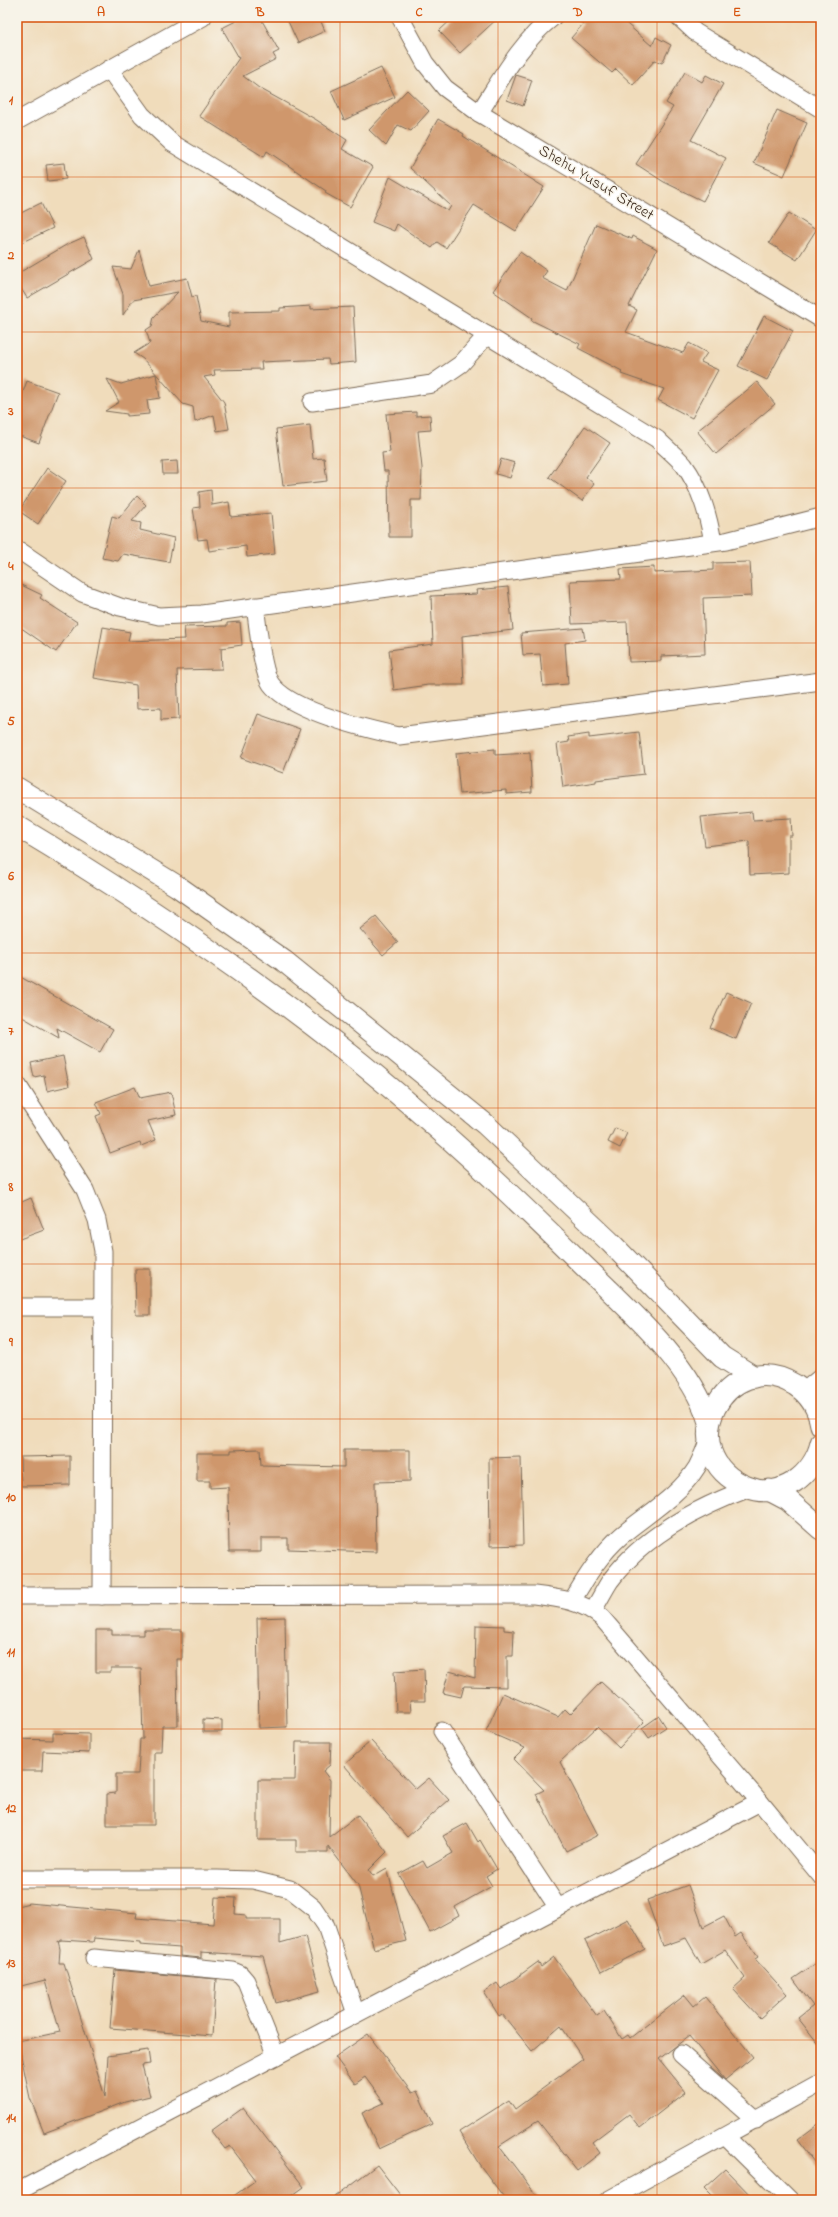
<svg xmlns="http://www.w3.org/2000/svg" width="838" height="2217" font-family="'Indie Flower',sans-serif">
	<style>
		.building { fill: #cf976c }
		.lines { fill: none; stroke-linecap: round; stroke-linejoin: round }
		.minor-casing { stroke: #7a6855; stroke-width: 19 }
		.major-casing { stroke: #7a6855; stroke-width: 23 }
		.minor { stroke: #fff; stroke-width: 17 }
		.major { stroke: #fff; stroke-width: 21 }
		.grid { fill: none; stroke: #d7540e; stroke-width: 1; stroke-opacity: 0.55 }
		.labels { text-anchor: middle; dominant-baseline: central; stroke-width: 3; stroke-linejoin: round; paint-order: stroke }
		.street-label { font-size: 16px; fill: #3b2a1e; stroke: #f7f3e8 }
		.neatline { fill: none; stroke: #d7540e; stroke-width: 1.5 }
		.grid-label { font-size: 13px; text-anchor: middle; font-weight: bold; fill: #d7540e }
	</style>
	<rect width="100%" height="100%" fill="#f7f3e8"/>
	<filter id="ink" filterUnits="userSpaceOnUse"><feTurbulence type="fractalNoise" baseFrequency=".025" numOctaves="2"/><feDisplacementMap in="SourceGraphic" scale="8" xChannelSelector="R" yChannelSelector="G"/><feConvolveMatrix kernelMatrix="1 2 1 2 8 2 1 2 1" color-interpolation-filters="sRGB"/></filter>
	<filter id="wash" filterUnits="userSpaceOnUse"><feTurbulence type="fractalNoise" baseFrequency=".012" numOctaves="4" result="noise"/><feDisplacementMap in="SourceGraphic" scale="16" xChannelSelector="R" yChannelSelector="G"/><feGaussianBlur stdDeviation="0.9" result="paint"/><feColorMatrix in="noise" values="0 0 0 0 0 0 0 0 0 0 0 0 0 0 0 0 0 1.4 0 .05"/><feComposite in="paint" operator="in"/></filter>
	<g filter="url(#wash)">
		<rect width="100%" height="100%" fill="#f0dcbb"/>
		<g id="blocks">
			<g class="building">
				<polygon points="244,17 260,17 279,51 273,54 276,59 243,76 259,88 315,119 347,140 342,149 373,167 350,207 325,193 326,191 267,151 264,157 199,116 239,58 222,28"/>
				<polygon points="286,17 319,17 325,31 298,43"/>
				<polygon points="454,17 499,17 460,53 439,31"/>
				<polygon points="574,17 619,17 652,46 656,37 671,45 662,63 655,60 633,85 616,69 612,73 571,38 583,24"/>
				<polygon points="381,68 395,97 344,120 331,91"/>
				<polygon points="685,72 702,82 706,75 723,84 691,140 726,158 703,201 664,182 636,164 673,107 666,103"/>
				<polygon points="516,75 532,80 523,106 507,100"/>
				<polygon points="407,90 429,111 411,131 398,125 386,146 369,130"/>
				<polygon points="777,110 807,123 784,176 754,163"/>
				<polygon points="438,119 464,134 463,136 544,187 516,231 474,205 446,248 437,242 432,248 397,224 394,231 372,222 390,177 448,211 451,206 410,168"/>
				<polygon points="64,163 66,179 48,181 46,165"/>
				<polygon points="41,203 53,228 17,245 17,215"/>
				<polygon points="789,213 816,230 797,260 769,243"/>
				<polygon points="596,224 632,239 633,236 657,249 629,306 637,310 626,332 683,353 689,343 707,353 701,362 718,370 692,418 658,400 664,389 621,374 622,371 578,348 580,344 531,320 532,318 493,291 520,252 547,271 542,278 567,291"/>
				<polygon points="84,237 94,259 27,298 17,282 17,274 66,245"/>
				<polygon points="139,250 149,286 187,278 192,297 196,296 201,321 229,327 229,312 280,311 280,308 311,306 311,309 353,307 356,362 329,364 328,359 261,362 262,369 214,370 215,375 204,377 224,402 229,429 217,431 214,415 195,422 193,407 183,404 143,359 134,353 150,343 146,330 152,326 154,317 178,292 133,300 123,315 123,294 113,267 131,269"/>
				<polygon points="764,316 793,331 767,380 738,366"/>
				<polygon points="156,374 160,398 147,400 149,414 127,416 127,414 105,411 119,402 107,379 121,384"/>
				<polygon points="27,381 58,392 39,443 17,435 17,408"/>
				<polygon points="757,382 775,404 716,454 697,431"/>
				<polygon points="416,412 416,416 430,415 431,430 418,431 422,468 421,500 411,500 411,537 389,537 388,471 384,471 382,453 390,452 386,414"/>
				<polygon points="310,425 313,459 324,458 327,481 283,486 276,429"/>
				<polygon points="585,426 610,443 586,477 594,484 582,501 549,477"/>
				<polygon points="501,459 515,463 510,478 496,474"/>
				<polygon points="177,461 178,474 163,474 162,462"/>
				<polygon points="47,468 66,481 38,524 19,511"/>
				<polygon points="211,490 212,505 229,502 231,517 271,513 275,554 247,557 246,546 209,551 207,539 198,540 193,508 200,507 199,492"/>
				<polygon points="137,496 146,505 132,521 141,523 140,530 174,538 169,562 123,554 118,561 102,558 112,516 119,518"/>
				<polygon points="750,562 752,596 703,598 705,654 661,656 661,661 629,662 627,622 572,624 570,581 621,579 620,569 654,567 654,573 713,570 713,563"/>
				<polygon points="17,583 42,595 40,598 77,622 56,652 17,625"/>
				<polygon points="508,587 513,630 462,636 464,685 428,685 394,690 389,650 433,644 431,596 477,594 476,590"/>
				<polygon points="240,622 242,645 221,648 222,669 177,670 179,719 161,720 161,708 137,709 136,685 94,678 103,627 130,632 128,641 185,639 184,627 227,626 227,623"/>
				<polygon points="583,628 585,640 565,643 568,684 543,686 540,654 523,655 521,633"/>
				<polygon points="258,714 300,729 283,773 241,758"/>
				<polygon points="639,732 644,774 596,780 596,782 563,787 557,744 569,742 568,737 589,734 589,738"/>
				<polygon points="495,749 495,755 530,753 532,792 506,794 506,790 460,794 456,753"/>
				<polygon points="752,812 753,820 791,818 792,836 789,836 789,873 750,875 749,841 705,846 701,817"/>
				<polygon points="376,916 398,942 383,955 360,929"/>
				<polygon points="17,975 113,1029 100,1052 57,1028 59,1038 17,1014"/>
				<polygon points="726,992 751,1003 736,1039 710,1028"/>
				<polygon points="63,1056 69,1086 47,1091 44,1075 34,1077 31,1063"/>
				<polygon points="135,1087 140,1098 171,1092 176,1115 148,1121 156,1140 141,1146 140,1142 110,1153 96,1116 101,1114 96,1102"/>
				<polygon points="615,1128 627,1133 620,1148 608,1142"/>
				<polygon points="31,1198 44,1230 17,1240 17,1204"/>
				<polygon points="135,1269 150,1269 150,1315 136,1315"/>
				<polygon points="260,1449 261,1465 344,1467 344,1450 410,1450 410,1481 375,1482 376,1552 288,1549 288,1538 261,1538 261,1552 229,1552 228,1487 210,1488 210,1481 197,1481 197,1453 231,1453 231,1450"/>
				<polygon points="70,1456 70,1485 21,1486 20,1457"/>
				<polygon points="521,1457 523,1545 490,1546 489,1458"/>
				<polygon points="285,1617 287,1727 259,1728 257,1618"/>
				<polygon points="476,1625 504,1626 504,1630 514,1631 513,1656 507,1656 507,1687 464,1686 461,1697 443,1693 449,1671 475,1678"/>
				<polygon points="96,1630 112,1630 112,1635 144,1635 144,1630 182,1630 182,1659 177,1659 178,1726 162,1726 161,1752 154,1752 154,1825 107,1825 107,1794 116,1793 116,1774 138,1774 140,1739 143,1739 141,1668 111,1668 111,1672 96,1672"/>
				<polygon points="424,1669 425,1701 410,1701 411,1712 396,1712 394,1671"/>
				<polygon points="601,1682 644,1722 619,1748 597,1727 560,1762 598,1835 566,1851 536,1794 544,1790 514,1759 525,1748 486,1731 503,1693 558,1717 565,1709 570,1714"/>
				<polygon points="659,1716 666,1727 649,1738 642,1728"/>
				<polygon points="203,1719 222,1720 222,1732 203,1732"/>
				<polygon points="53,1733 89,1734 89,1753 43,1751 42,1771 17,1771 17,1739 53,1740"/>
				<polygon points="371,1741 416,1789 429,1778 449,1800 407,1837 344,1765"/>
				<polygon points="296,1742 331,1742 330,1765 323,1771 330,1780 329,1837 358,1815 387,1852 369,1870 373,1876 387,1868 406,1941 374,1949 358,1885 328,1846 328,1852 296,1852 296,1840 258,1840 258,1780 295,1780"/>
				<polygon points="467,1823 478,1842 480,1840 497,1869 486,1876 492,1886 455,1907 459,1916 430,1932 399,1874 423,1861 427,1868 453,1853 443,1836"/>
				<polygon points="688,1885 703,1927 724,1916 735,1937 741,1933 758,1957 755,1959 787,1994 760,2018 733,1989 745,1978 725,1950 701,1964 686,1938 663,1946 647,1900"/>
				<polygon points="215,1897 236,1898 235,1914 246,1915 246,1919 280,1919 280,1943 305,1936 320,1991 276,2003 263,1956 201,1952 201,1958 180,1956 180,1948 140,1945 140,1942 94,1938 93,1942 61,1940 60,1942 58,1941 60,1949 59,1963 64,1963 105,2097 108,2056 148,2050 150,2064 142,2065 150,2096 125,2102 44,2133 30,2098 18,2041 60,2032 45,1980 17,1987 17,1906 29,1903 137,1913 136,1918 213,1924"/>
				<polygon points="628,1919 645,1949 601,1972 585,1941"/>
				<polygon points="554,1957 597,2016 604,2011 622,2039 628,2035 630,2038 685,1995 694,2006 705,1997 753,2057 725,2080 689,2036 659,2059 686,2092 640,2128 629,2114 592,2142 600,2153 577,2171 538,2121 499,2146 540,2200 506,2200 479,2164 459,2132 509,2100 515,2109 583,2059 561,2026 532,2051 502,2014 499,2016 484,1992 497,1983 501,1989 538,1962 541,1967"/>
				<polygon points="821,1960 821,2047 798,2018 813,2006 793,1979"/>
				<polygon points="115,1970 216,1979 212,2036 110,2028"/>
				<polygon points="368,2034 412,2093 417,2091 432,2124 379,2149 362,2113 384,2103 365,2077 355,2084 335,2057"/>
				<polygon points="243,2108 304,2187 286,2200 228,2200 256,2180 230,2146 225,2149 211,2131"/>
				<polygon points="821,2122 821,2171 797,2140"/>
				<polygon points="377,2165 404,2200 331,2200"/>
				<polygon points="725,2169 755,2200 716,2200 704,2188"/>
			</g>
		</g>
	</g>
	<g filter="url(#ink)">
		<use href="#blocks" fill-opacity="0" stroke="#7a6855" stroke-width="1"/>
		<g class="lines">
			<defs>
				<g id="minor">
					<polyline points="400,17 425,63 445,88 479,113 821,319"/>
					<polyline points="679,17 695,32 821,109"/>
					<path d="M 109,69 L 142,115 L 172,143 L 657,439 C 666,448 676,456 684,465 C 701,488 708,515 713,542"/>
					<path d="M 479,113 C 501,79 521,42 553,17"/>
					<polyline points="17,121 203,17"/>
					<polyline points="312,402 432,384 461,364 487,335"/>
					<polyline points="17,549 82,593 120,607 159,616 202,614 726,541 821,517"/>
					<path d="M 255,606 C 258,624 261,670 271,684 C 291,711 367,729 399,736 L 821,681"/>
					<polyline points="17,1084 85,1190 97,1220 103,1251 102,1596"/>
					<polyline points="17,1307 103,1307"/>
					<polyline points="803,1392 821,1377"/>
					<path d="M 17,1596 L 534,1595 C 559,1598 583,1601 602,1618 L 760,1802 L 821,1876"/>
					<path d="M 572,1601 C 586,1577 601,1553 622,1535 C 647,1514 679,1496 697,1467 C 701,1459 705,1450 708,1441"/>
					<path d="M 593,1610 C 599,1601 604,1590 610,1581 C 644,1535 698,1507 750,1488"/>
					<polyline points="442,1731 558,1908"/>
					<polyline points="17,1879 217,1879 253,1880 290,1889 313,1907 326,1926 356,2014"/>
					<polyline points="94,1958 233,1971 240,1974 246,1981 276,2056"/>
					<polyline points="681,2054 756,2120"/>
					<polyline points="726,2137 790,2200"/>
					<polyline points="17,2192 760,1802"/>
					<polyline points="608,2200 821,2083"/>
				</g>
				<g id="major">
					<polyline points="17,788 177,886 284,961 485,1124 610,1242 722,1357 754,1377"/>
					<path d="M 17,826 C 129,893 239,967 342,1048 C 425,1114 504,1187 580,1262 C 624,1305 691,1362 709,1422"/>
					<path d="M 821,1425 C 818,1408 809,1394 795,1385 C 726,1343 667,1454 747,1487 C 781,1501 814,1474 821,1443"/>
					<polyline points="769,1490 788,1500 821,1529"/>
				</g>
			</defs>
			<use href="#minor" class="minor-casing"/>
			<use href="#major" class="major-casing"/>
			<use href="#minor" class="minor"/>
			<use href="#major" class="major"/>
		</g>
	</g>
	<path class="grid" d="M 181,17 L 181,2200M 340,17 L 340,2200M 498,17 L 498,2200M 657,17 L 657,2200M 17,177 L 821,177M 17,332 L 821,332M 17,488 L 821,488M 17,643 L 821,643M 17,798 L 821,798M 17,953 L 821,953M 17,1108 L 821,1108M 17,1264 L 821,1264M 17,1419 L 821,1419M 17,1574 L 821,1574M 17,1729 L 821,1729M 17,1885 L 821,1885M 17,2040 L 821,2040"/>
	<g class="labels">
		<g class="street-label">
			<text transform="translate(596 183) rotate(31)">Shehu Yusuf Street</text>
		</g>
	</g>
	<rect width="838" height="2217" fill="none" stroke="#f7f3e8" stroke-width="44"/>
	<rect x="22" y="22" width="794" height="2173" class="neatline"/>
	<g class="grid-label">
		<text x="101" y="16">A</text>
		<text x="260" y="16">B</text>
		<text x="419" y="16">C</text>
		<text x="578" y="16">D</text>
		<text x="737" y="16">E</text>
		<text x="11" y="104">1</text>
		<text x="11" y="259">2</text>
		<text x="11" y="415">3</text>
		<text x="11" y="570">4</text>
		<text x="11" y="725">5</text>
		<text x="11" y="880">6</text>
		<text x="11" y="1035">7</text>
		<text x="11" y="1191">8</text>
		<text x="11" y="1346">9</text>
		<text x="11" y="1501">10</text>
		<text x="11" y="1656">11</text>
		<text x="11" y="1812">12</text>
		<text x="11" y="1967">13</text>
		<text x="11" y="2122">14</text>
	</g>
</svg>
